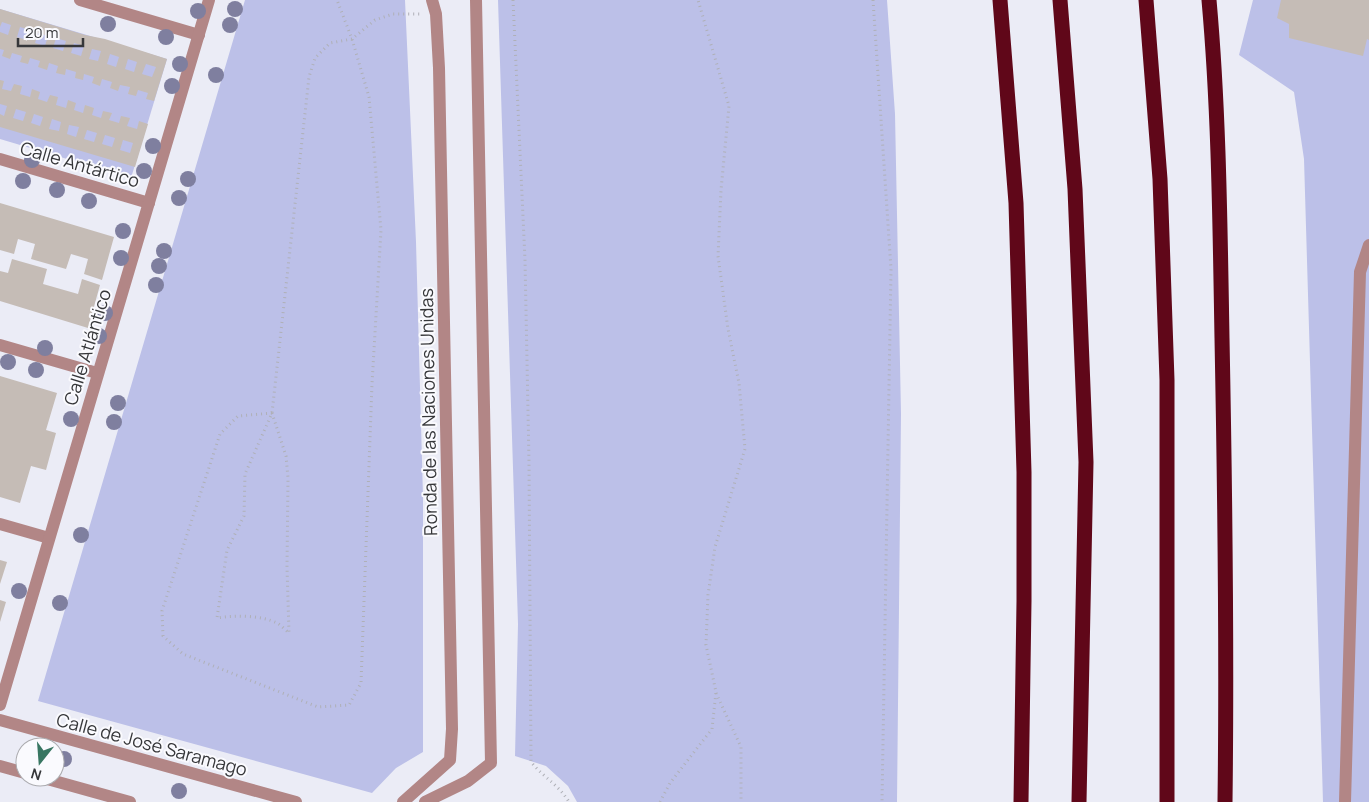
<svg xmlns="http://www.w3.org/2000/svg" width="1369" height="802" font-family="Manrope,sans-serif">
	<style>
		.green { fill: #bcc0e8 }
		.building { fill: #c5bcb6; fill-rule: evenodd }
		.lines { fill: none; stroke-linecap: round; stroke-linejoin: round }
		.path { stroke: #afb0b7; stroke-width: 3; stroke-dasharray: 1 4; stroke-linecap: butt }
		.minor { stroke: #b28686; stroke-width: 12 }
		.highway { stroke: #600719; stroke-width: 15 }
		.tree { fill: #7f7f9f }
		.labels { text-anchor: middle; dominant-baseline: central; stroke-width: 4; stroke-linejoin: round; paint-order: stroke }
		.street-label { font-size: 18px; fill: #36373a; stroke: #fafafe }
	</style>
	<rect width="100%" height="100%" fill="#ebecf6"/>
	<g class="green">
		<polygon points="245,0 405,0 416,242 423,497 423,752 396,768 372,793 38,701"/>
		<polygon points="498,0 887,0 895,114 901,414 897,802 577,802 568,786 546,766 515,756 518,624"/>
		<polygon points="1253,0 1369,0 1369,802 1323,802 1304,159 1294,92 1239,55"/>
		<polygon points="0,9 167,59 131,178 0,139"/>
	</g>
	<g class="building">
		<polygon points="1281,0 1369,0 1369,40 1367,39 1363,56 1289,38 1289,24 1277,18"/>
		<path d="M 0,9 L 85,35 L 105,39 L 167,59 L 154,101 L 146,99 L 148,93 L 138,90 L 136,96 L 128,94 L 130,87 L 120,85 L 118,91 L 110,88 L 112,82 L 102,79 L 100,86 L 92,83 L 94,77 L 84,74 L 83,80 L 75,78 L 76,72 L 66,69 L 65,75 L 56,73 L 58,66 L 49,63 L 47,70 L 38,67 L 40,61 L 30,58 L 28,64 L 20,62 L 22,56 L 12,53 L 10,59 L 2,56 L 4,50 L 0,49 L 0,32 L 8,35 L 11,25 L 2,22 L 0,27 ZM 20,27 L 30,30 L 27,40 L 17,37 ZM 38,33 L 48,36 L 45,46 L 35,43 ZM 56,38 L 66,41 L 63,51 L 53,48 ZM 74,43 L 84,46 L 81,56 L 71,53 ZM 92,49 L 101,51 L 98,61 L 89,59 ZM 110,54 L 119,57 L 116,67 L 107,64 ZM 128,59 L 137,62 L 134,72 L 125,69 ZM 146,64 L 156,67 L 152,77 L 142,74 Z"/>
		<path d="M 0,80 L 4,81 L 2,89 L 11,91 L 14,84 L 22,86 L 20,94 L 30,97 L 32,89 L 40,92 L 38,99 L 47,102 L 50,95 L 58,97 L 56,105 L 66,108 L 68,100 L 76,103 L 74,110 L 83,113 L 85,105 L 94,108 L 92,115 L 101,118 L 103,111 L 112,113 L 109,120 L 119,123 L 121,116 L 130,118 L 127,126 L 137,129 L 139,121 L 148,124 L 135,167 L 0,127 L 0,114 L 4,116 L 7,106 L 0,104 ZM 16,109 L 26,112 L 23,121 L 13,118 ZM 34,114 L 43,117 L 40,126 L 31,123 ZM 52,119 L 61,122 L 59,131 L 49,129 ZM 69,125 L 79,127 L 76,137 L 67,134 ZM 87,130 L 97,133 L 94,142 L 84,139 ZM 105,135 L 115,138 L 112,147 L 102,144 ZM 123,140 L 133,143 L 130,153 L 120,150 Z"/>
		<polygon points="0,203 114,237 102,280 84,274 88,259 71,254 66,269 31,259 35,244 18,239 14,254 0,250"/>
		<polygon points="12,259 47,269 43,284 78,294 82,279 100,285 88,328 0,301 0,271 8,273"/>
		<polygon points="0,376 57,393 46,430 56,433 46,470 31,466 20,503 0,497"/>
		<polygon points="0,560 7,562 0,584"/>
		<polygon points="0,600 6,602 0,622"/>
	</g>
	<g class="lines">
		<g class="path">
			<path d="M 513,0 L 525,260 L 529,462 L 531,762 C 543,777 559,785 569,802"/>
			<polyline points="873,0 891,269 882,802"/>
			<polyline points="272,413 238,416 220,434 162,611 163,636 183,654 318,707 349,705 361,683 372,384 381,230 369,97 352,39 337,0"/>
			<path d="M 272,413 L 286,456 L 288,478 L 287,567 L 289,633 C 285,630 281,625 277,623 C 261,615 234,615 217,618 L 227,550 L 244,516 L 245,474 L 272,413 L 309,77 L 315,58 L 330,43 L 352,39 L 375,20 L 393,14 L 420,14"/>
			<polyline points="716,693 741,747 741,802"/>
			<polyline points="660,802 670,783 712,729 716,692 706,645 708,595 715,547 745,449 739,383 728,329 718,256 721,190 729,106 698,0"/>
		</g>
		<g class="minor">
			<polyline points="80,0 199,35"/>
			<polyline points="0,159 149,203"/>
			<polyline points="0,345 97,373"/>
			<polyline points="0,524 49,538"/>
			<polyline points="0,705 209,0"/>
			<polyline points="0,720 296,802"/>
			<polyline points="0,766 25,773"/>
			<polyline points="40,777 130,802"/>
			<polyline points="403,802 450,760 452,729 439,68 436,14 432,0"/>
			<polyline points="425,802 468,781 491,763 476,0"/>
			<polyline points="1345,802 1360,272 1369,245"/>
		</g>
		<g class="highway">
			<polyline points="1000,0 1016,203 1024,472 1024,601 1021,802"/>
			<polyline points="1060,0 1075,189 1086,462 1079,802"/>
			<polyline points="1146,0 1160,179 1167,380 1167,802"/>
			<path d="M 1209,0 C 1219,112 1220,226 1222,338 C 1225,493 1227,647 1225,802"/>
		</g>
	</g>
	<g class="tree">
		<circle cx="235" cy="9" r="8"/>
		<circle cx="198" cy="11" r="8"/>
		<circle cx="108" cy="24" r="8"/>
		<circle cx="230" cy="25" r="8"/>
		<circle cx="166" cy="37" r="8"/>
		<circle cx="180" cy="64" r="8"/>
		<circle cx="216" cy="75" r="8"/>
		<circle cx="172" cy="86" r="8"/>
		<circle cx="153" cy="146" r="8"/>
		<circle cx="32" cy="160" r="8"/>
		<circle cx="144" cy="171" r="8"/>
		<circle cx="188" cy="179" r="8"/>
		<circle cx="23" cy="181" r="8"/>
		<circle cx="57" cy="190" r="8"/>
		<circle cx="179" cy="198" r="8"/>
		<circle cx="89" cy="201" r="8"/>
		<circle cx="123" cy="231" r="8"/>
		<circle cx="164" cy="251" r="8"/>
		<circle cx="121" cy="258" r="8"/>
		<circle cx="159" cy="266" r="8"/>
		<circle cx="156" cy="285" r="8"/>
		<circle cx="105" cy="313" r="8"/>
		<circle cx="99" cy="336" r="8"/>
		<circle cx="45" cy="348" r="8"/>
		<circle cx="8" cy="362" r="8"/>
		<circle cx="36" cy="370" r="8"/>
		<circle cx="118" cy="403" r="8"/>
		<circle cx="71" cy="419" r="8"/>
		<circle cx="114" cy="422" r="8"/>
		<circle cx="81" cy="535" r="8"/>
		<circle cx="19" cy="591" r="8"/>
		<circle cx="60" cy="603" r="8"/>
		<circle cx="64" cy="759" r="8"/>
		<circle cx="179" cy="791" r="8"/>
	</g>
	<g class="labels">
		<g class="street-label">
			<text transform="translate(80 164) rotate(16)">Calle Antártico</text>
			<text transform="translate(87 347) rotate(-73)">Calle Atlántico</text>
			<text transform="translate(428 412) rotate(-91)">Ronda de las Naciones Unidas</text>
			<text transform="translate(152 744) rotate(15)">Calle de José Saramago</text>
		</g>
	</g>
	<g transform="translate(40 762) rotate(197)"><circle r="24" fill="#fafafe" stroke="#acacb0"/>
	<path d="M0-4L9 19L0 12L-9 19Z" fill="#387662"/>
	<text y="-8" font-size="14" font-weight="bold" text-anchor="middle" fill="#36373a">N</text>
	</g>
	<path d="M18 38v8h65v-8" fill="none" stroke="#36373a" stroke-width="2.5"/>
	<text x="25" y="38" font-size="15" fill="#36373a" stroke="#fafafe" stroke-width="4" paint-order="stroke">20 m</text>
</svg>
